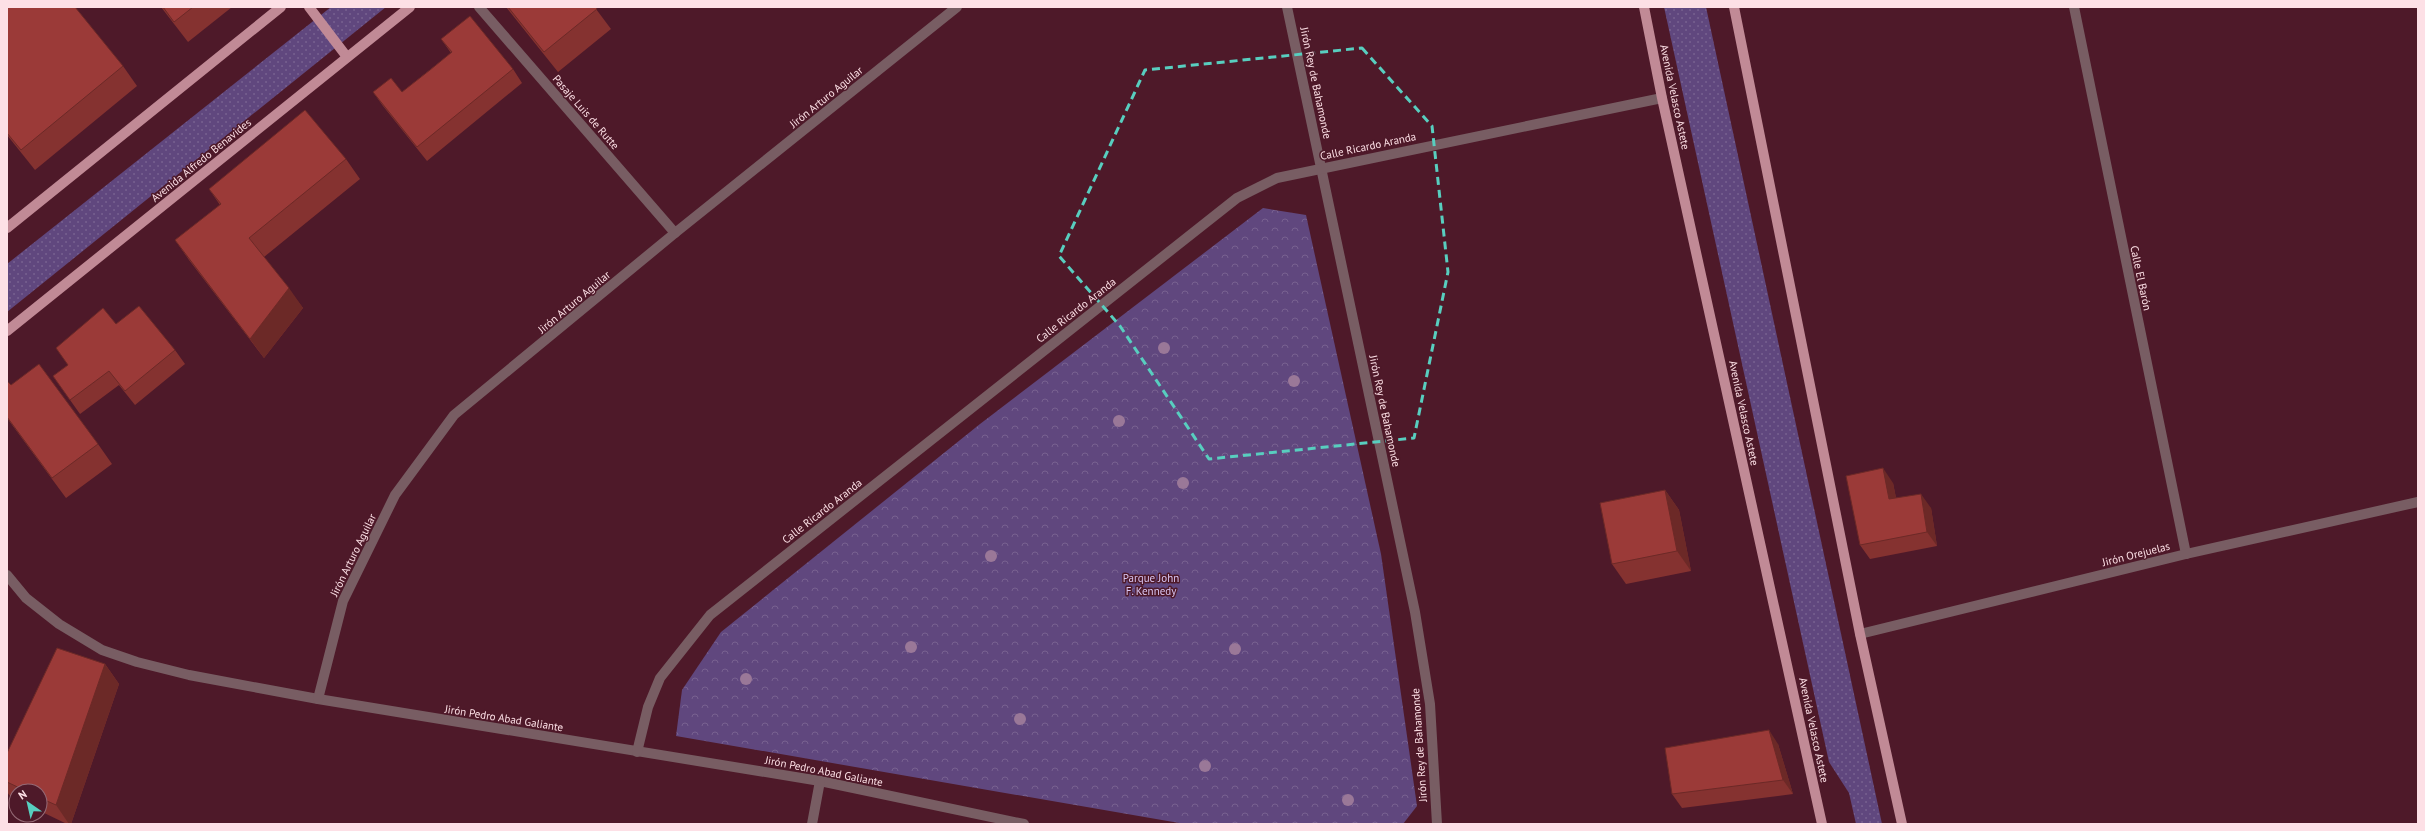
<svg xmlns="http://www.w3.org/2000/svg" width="2425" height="831" font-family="'PT Sans',sans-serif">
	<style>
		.grass { fill: url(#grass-dots) }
		.park { fill: url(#park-crowns) }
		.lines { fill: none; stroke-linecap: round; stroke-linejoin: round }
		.minor { stroke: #785d63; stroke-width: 10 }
		.major { stroke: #c18a96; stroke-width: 10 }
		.tree { fill: #9a7898 }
		.wall { fill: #853230 }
		.shaded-wall { fill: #6c2927 }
		.building { fill: #9b3a38; stroke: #6c2927 }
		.marked { fill: none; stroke: #58cebf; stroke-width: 3; stroke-dasharray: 8 5; stroke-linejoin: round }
		.labels { text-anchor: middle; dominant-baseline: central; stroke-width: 3; stroke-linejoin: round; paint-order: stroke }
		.street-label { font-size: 11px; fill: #fde0e6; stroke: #4e1929 }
		.park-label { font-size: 11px; fill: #d9c6f3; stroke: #4e1929 }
	</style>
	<defs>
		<pattern id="grass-dots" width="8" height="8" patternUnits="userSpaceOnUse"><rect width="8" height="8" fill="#60477e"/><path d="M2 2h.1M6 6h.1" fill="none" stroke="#786190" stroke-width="1.8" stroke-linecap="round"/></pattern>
		<pattern id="park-crowns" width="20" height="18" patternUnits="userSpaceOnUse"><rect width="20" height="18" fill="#60477e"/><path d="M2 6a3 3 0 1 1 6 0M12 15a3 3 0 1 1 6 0" fill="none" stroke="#786190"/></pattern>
	</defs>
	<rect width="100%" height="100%" fill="#4e1929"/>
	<g class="grass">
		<polygon points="331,7 386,7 7,312 7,264"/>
		<polygon points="1664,7 1706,7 1882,824 1856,824 1849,793 1829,762"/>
	</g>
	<polygon class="park" points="1263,208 1306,215 1381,554 1417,806 1403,824 1185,824 676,736 682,690 721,632 980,424"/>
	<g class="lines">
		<g class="minor">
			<polyline points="479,7 675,233"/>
			<polyline points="1287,7 1415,612 1430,704 1437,824"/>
			<polyline points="2074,7 2186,554"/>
			<polyline points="7,575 26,598 59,624 102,650 137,662 189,675 318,699 820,781 1024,824"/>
			<polyline points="1860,634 2186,554 2418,502"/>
			<polyline points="318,699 343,601 395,495 454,415 675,233 957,7"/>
			<polyline points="637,752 648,707 660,678 710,615 1237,198 1277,178 1662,98"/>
			<polyline points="812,824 820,781"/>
		</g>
		<g class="major">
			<polyline points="309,7 347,57"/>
			<polyline points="1644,7 1662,98 1822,824"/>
			<polyline points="1734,7 1860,634 1902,824"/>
			<polyline points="7,228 281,7"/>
			<polyline points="7,331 410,7"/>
		</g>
	</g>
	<g class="tree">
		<circle cx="1164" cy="348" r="6"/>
		<circle cx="1294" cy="381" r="6"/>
		<circle cx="1119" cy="421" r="6"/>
		<circle cx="1183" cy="483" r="6"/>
		<circle cx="991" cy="556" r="6"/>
		<circle cx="911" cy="647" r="6"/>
		<circle cx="1235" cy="649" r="6"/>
		<circle cx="746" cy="679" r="6"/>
		<circle cx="1020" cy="719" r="6"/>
		<circle cx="1205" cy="766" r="6"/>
		<circle cx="1348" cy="800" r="6"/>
	</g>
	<g class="wall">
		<polygon points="7,7 123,66 137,86 35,170 7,135"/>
		<polygon points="161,7 232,7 188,42"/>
		<polygon points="506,7 599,7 596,9 611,29 558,72"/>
		<polygon points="441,39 513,69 522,83 427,161 383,106 373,92 402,92 451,53"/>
		<polygon points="346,159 360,179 264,257 303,308 264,358 189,260 175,240 220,205 209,189"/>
		<polygon points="116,324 175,350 185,364 135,405 119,385 80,414 53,376 68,365"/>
		<polygon points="7,381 11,385 98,444 112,464 66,498 7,418"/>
		<polygon points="1893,483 1896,498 1931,508 1937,546 1870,559 1860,545"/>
		<polygon points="1665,490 1679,510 1691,571 1626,584 1612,564"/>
		<polygon points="105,664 119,684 71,824 67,824 40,811 40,791 16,791 16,799 10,796 7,792 7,753"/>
		<polygon points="1778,744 1793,794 1682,808 1672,794"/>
	</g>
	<g class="shaded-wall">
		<polygon points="289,288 303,308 264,358 250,339"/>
		<polygon points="1883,468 1893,483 1899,513 1889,499"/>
		<polygon points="1665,490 1679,510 1691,571 1677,551"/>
		<polygon points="1921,494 1931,508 1937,546 1927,532"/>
		<polygon points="105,664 119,684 71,824 69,824 56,805"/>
		<polygon points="1769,730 1778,744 1793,794 1783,780"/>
	</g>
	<g class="building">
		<polygon points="7,7 75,7 123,66 21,150 7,133"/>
		<polygon points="163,7 193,7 174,22"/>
		<polygon points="508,7 595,7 597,9 544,52"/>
		<polygon points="470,16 513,69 417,147 373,92 391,78 402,92 430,70 452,52 441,39"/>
		<polygon points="305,110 346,159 249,238 289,288 250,339 175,240 221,204 209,189"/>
		<polygon points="139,306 175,350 125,391 109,371 70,400 53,376 68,365 56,348 103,308 116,324"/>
		<polygon points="39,364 98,444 52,478 7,417 7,381 11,385"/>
		<polygon points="1883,468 1889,499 1921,494 1927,532 1860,545 1846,476"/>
		<polygon points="1665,490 1677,551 1612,564 1600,503"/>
		<polygon points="57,648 105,664 56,805 40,798 40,791 26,791 7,782 7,753"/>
		<polygon points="1769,730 1783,780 1672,794 1665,748"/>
	</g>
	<path class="marked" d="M 1362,48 L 1432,126 L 1448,272 L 1414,438 L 1209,459 L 1120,326 L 1059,256 L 1145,70 Z"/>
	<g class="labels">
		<g class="street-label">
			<text transform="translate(1316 83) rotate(78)">Jirón Rey de Bahamonde</text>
			<text transform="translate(826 97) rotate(-39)">Jirón Arturo Aguilar</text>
			<text transform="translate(1675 97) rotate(78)">Avenida Velasco Astete</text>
			<text transform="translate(586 112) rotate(49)">Pasaje Luis de Rutte</text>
			<text transform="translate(1368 146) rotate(-12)">Calle Ricardo Aranda</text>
			<text transform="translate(201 160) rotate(-39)">Avenida Alfredo Benavides</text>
			<text transform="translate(2141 278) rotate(78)">Calle El Barón</text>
			<text transform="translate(574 302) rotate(-40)">Jirón Arturo Aguilar</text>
			<text transform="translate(1076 310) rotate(-38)">Calle Ricardo Aranda</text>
			<text transform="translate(1385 411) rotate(78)">Jirón Rey de Bahamonde</text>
			<text transform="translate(1744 413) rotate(78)">Avenida Velasco Astete</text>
			<text transform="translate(822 511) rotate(-38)">Calle Ricardo Aranda</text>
			<text transform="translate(2136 554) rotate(-14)">Jirón Orejuelas</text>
			<text transform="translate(353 555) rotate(-64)">Jirón Arturo Aguilar</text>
			<text transform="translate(504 718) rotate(9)">Jirón Pedro Abad Galiante</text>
			<text transform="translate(1814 730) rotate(78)">Avenida Velasco Astete</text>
			<text transform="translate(1419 745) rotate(-94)">Jirón Rey de Bahamonde</text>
			<text transform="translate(824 771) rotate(11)">Jirón Pedro Abad Galiante</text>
		</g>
		<g class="park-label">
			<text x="1151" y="578">Parque John<tspan x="1151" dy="13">F. Kennedy</tspan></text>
		</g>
	</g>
	<rect width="2425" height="831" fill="none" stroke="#fde0e6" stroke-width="16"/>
	<g transform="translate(28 803) rotate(326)"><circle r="19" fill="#4e1929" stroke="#946975"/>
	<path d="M0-3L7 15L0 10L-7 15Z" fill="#58cebf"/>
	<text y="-6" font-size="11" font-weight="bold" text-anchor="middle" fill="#fde0e6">N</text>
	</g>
</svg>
